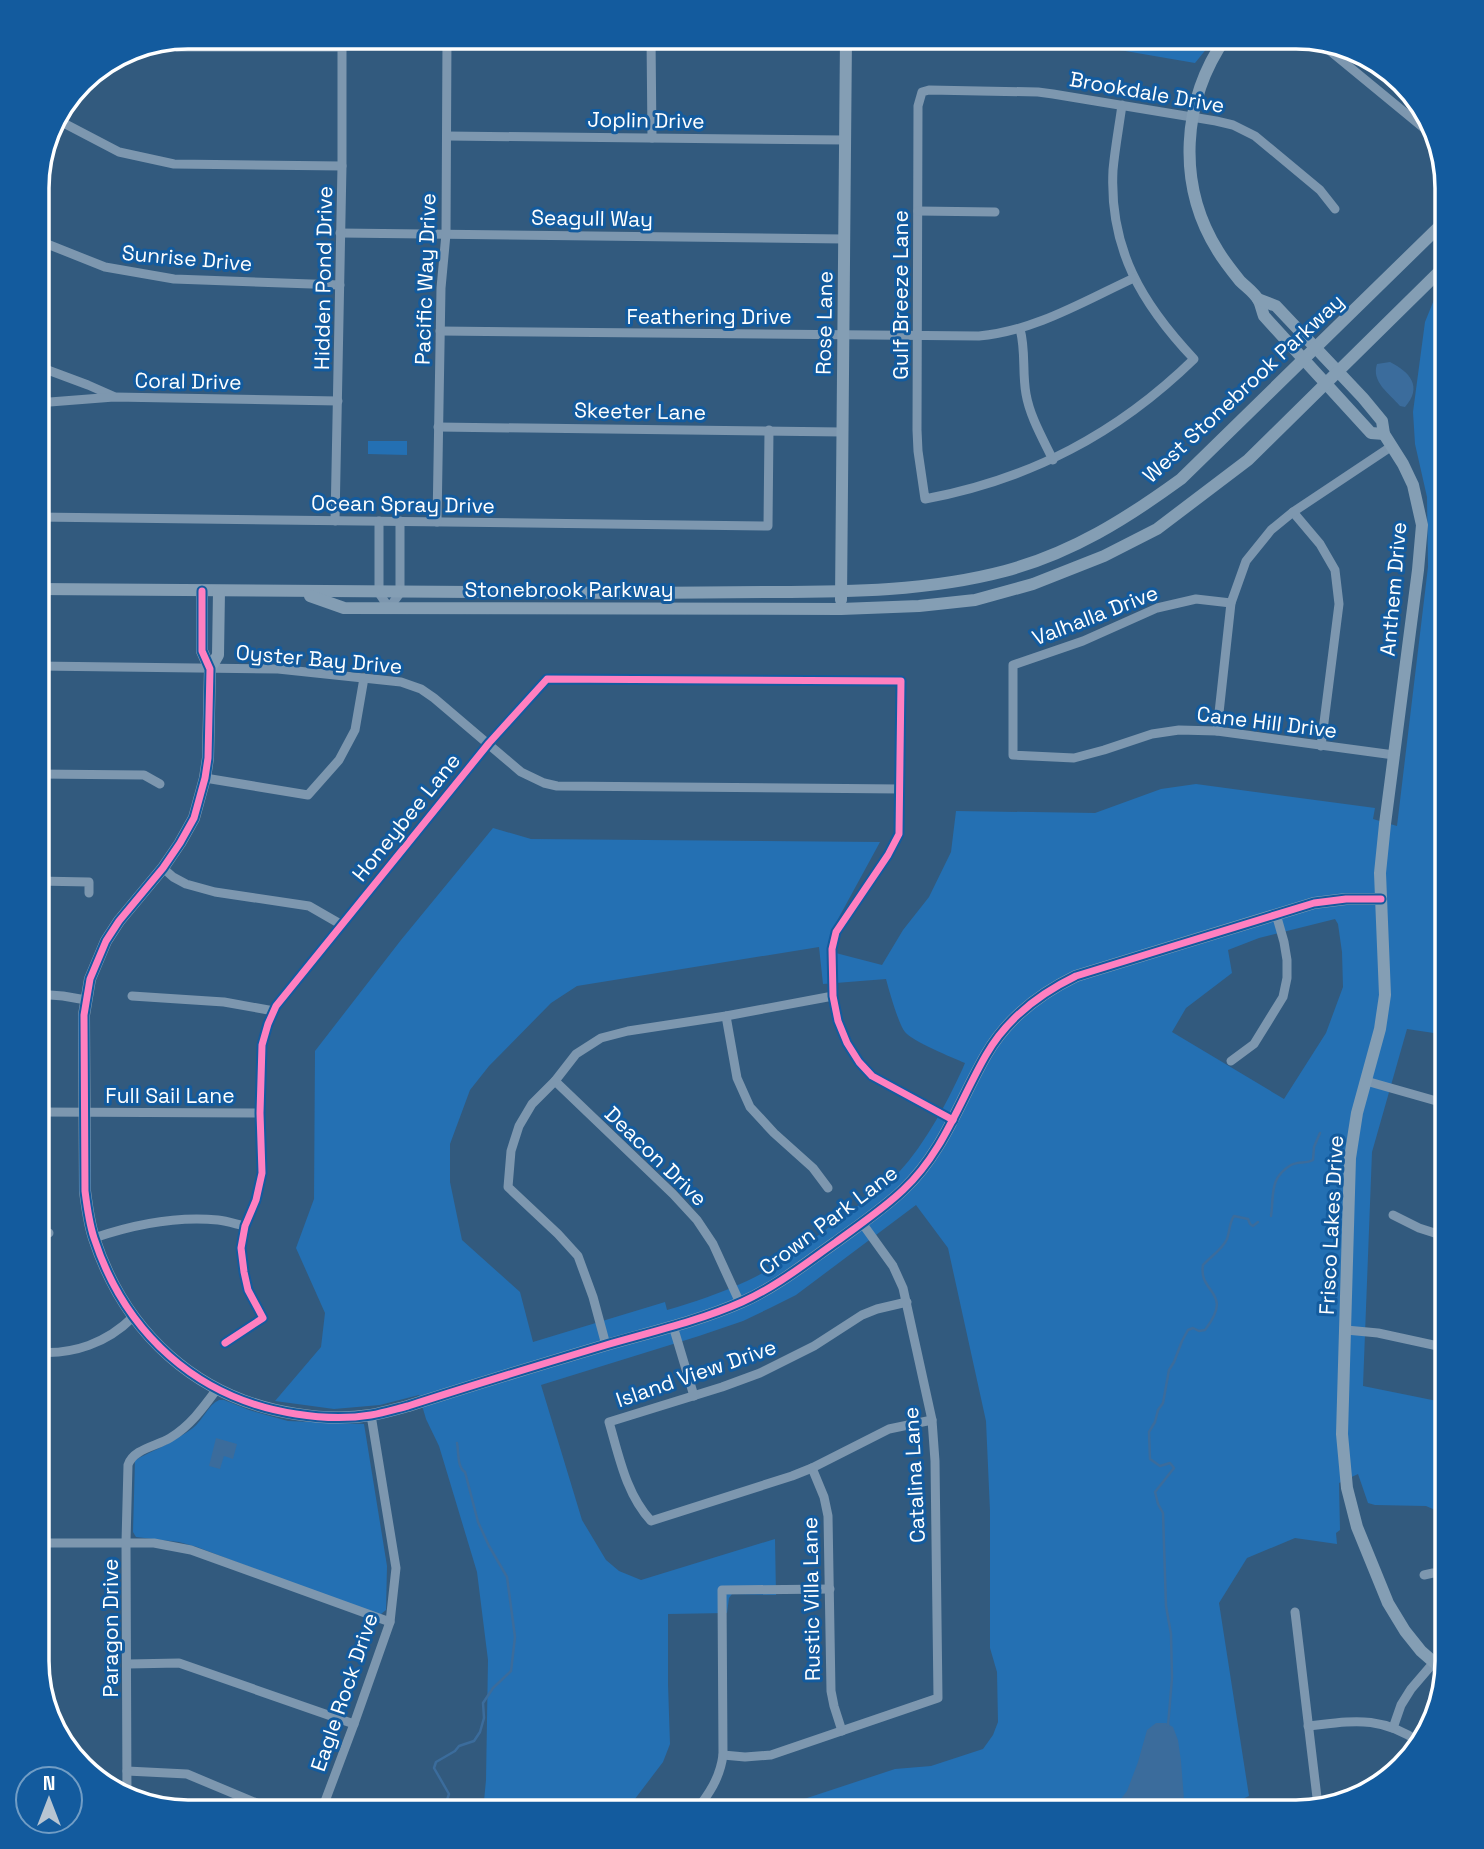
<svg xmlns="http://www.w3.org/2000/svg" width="1484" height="1849" font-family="'Space Grotesk',sans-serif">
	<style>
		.green { fill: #2470b3; fill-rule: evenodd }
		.water { fill: #3b6c9c }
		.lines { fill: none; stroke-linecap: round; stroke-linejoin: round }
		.stream { stroke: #3b6c9c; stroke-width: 2.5 }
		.street { stroke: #7d97af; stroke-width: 9 }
		.secondary { stroke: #849eb4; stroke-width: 12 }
		.cycleway-casing { stroke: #135b9e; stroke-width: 11 }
		.cycleway { stroke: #ff80c0; stroke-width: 7 }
		.labels { text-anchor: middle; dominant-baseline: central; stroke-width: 6; stroke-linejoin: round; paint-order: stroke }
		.street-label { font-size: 21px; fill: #fff; stroke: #135b9e }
		.rim { fill: none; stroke: #fff; stroke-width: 3.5 }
	</style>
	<rect width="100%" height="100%" fill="#325a7e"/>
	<g class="green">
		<polygon points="1044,37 1216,37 1195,63"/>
		<path d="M 1447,279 L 1447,1035 L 1407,1029 L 1372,1152 L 1363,1386 L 1447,1403 L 1447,1515 L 1426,1506 L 1375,1505 L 1368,1503 L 1358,1474 L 1339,1483 L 1340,1530 L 1336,1533 L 1337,1544 L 1295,1538 L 1247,1558 L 1219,1603 L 1249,1796 L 1215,1812 L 781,1812 L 798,1801 L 895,1769 L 931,1766 L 983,1749 L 993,1735 L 998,1722 L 997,1672 L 990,1648 L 990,1511 L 986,1421 L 948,1248 L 916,1205 L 796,1295 L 770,1308 L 743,1321 L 699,1336 L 541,1385 L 582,1520 L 606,1560 L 619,1571 L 641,1580 L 775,1539 L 776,1595 L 732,1594 L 729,1598 L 727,1613 L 668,1614 L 668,1684 L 670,1744 L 663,1762 L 625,1812 L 483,1812 L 486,1780 L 488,1660 L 477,1572 L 439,1446 L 426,1419 L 419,1395 L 380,1405 L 334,1409 L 275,1401 L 321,1347 L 325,1313 L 296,1248 L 314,1199 L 315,1051 L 401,940 L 493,828 L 531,839 L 880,842 L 832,930 L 828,951 L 882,965 L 903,930 L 929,897 L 951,852 L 956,811 L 1095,813 L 1161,789 L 1196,784 L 1375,808 L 1373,819 L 1397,826 L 1428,567 L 1427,497 L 1415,444 L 1413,412 L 1425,322 L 1440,285 ZM 1335,919 L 1338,924 L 1342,952 L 1343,987 L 1326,1033 L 1284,1099 L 1172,1032 L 1186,1008 L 1232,973 L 1228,950 L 1259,938 ZM 819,947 L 823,984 L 886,979 C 889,990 898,1023 905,1032 C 912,1041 953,1058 965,1063 C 951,1096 924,1146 899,1172 C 884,1189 863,1202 845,1215 C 813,1239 783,1264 747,1281 C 721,1293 695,1302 667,1310 L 665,1302 L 533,1342 L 520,1292 L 462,1240 L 450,1182 L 450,1144 L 470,1090 L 489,1066 L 551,1003 L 577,986 Z"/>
		<polygon points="368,441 407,441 407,455 368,454"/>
		<path d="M 219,1400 L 224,1400 L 249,1410 L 288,1421 L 364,1424 L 387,1566 L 386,1610 L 381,1614 L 375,1615 L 197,1547 L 179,1542 L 136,1537 L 133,1532 L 135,1460 C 155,1450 175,1441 193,1428 C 203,1420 208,1405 219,1400 Z"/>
	</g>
	<g class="water">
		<path d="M 1390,362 C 1410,372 1423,387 1405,407 L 1400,406 C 1389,393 1371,382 1377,364 Z"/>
		<polygon points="216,1438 237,1444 233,1459 224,1456 220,1469 209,1466"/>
		<polygon points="1156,1723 1166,1723 1173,1727 1178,1740 1181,1761 1185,1812 1108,1812 1117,1804 1127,1791 1138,1762 1147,1730"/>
	</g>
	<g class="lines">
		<g class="stream">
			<path d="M 1271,1216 C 1274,1195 1269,1178 1291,1165 C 1299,1161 1306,1164 1313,1160 L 1314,1147 L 1320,1133"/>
			<path d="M 1168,1726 L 1172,1678 L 1171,1634 L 1166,1606 L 1163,1513 L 1158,1504 L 1155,1492 L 1174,1468 L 1170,1463 L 1160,1466 L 1150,1459 L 1149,1432 L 1155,1422 L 1158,1410 L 1163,1403 L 1169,1370 L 1174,1362 L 1182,1341 L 1188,1330 L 1193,1328 L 1199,1331 L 1205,1330 C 1235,1291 1198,1294 1203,1265 C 1211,1256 1222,1250 1227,1239 C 1230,1231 1229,1223 1234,1216 L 1248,1219 L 1250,1224 L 1253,1226 L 1258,1222"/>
			<path d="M 440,1812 L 444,1809 L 449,1794 L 434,1768 L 436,1762 L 455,1751 L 459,1746 L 474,1741 L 480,1732 L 484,1718 L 483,1703 L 493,1688 L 511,1671 L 515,1637 L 507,1577 L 489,1546 L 478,1522 L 465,1472 C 457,1467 459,1453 457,1443"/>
		</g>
		<g class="street">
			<polyline points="651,37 652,138"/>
			<polyline points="1318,41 1431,134"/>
			<polyline points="159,42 177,47 342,47"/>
			<path d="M 1122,105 C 1119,127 1115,148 1113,170 C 1109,249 1142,304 1194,359 C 1117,434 1031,479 925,499 L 918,451 L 917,430 L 918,106 L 922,92 L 929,90 L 1038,92 L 1053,94 L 1216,121 L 1233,125 L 1255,136 L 1320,190 L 1335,209"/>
			<polyline points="54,118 119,152 174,164 342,166"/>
			<polyline points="447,136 845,140"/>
			<polyline points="918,211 995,212"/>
			<polyline points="340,233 844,239"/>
			<polyline points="37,240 105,267 174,279 340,285"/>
			<path d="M 1020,329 C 1026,351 1022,372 1026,394 C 1030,417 1043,439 1053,460"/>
			<path d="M 440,331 L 979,336 C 1035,331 1084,301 1134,278"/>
			<polyline points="37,366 88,385 113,396"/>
			<polyline points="37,403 114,397 338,401"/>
			<polyline points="438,427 842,432"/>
			<polyline points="1293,512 1320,544 1335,570 1339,604 1321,746"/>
			<polyline points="37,517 768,526 769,430"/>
			<polyline points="335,521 342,166 342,37"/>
			<polyline points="379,521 379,593 389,608 400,593 400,521"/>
			<polyline points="437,522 441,288 446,234 447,37"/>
			<polyline points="1231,603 1196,599 1157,608 1083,641 1013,665 1013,755 1074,758 1104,750 1152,734 1179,730 1217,731 1394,755"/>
			<polyline points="37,666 278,669 401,682 421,689 434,698 521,772 544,783 557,786 900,789"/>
			<polyline points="1217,731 1231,603 1246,561 1271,530 1293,512 1392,446"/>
			<polyline points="37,774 144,775 160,784"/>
			<polyline points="205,778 308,795 339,760 355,730 364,678"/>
			<polyline points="163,868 173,877 186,884 215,892 309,906 342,925"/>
			<polyline points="37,881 89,882 89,893"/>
			<polyline points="37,994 63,996 86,1000"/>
			<polyline points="132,996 224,1002 274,1011"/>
			<polyline points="726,1016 737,1078 750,1107 774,1133 813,1168 828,1188"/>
			<polyline points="1231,1061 1254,1044 1283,997 1287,978 1287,960 1284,942 1276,914"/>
			<polyline points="555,1081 673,1194 697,1220 713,1244 740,1303"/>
			<polyline points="1366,1081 1447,1104"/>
			<polyline points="37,1112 260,1113"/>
			<polyline points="1393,1215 1419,1228 1447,1237"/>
			<polyline points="37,1229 49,1233"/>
			<path d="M 94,1238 C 132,1225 177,1216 218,1220 C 227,1221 236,1224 245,1226"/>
			<path d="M 907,1302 L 877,1309 L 862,1315 L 814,1346 L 760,1373 L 722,1387 L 609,1422 C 619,1456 626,1494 651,1521 L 792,1476 L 812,1468 L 889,1429 L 932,1420"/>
			<polyline points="673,1326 694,1396"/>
			<polyline points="1346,1330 1378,1333 1447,1348"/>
			<polyline points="225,1343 263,1318 248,1290 244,1272 241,1248 245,1226 256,1200 262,1173 260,1113 262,1045 268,1024 276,1006 489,743 547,679 901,681 899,834 888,855 836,932 832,949 833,996 838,1021 847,1043 859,1062 872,1076 953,1120"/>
			<polyline points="606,1345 593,1297 578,1256 558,1234 508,1187 511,1151 519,1126 532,1104 555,1081 576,1054 601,1038 628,1031 726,1016 833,996"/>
			<path d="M 37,1352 C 73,1355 107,1343 133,1317"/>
			<polyline points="812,1468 824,1497 828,1516 831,1691 834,1706 842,1731"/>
			<polyline points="37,1543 154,1543 191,1550 390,1622"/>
			<polyline points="1424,1575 1433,1573 1447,1575"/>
			<polyline points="1295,1612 1318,1806"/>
			<polyline points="128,1664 179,1663 354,1724"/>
			<path d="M 1308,1726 C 1354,1721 1380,1715 1421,1743"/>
			<polyline points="1393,1728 1401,1705 1411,1689 1447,1647"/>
			<polyline points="723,1755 745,1757 771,1755 938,1698 935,1461 932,1420 903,1288 893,1266 862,1223"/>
			<polyline points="127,1771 187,1774 278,1812"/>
			<path d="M 127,1798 L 126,1542 L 128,1465 C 133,1449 157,1446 170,1438 C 190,1426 203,1408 217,1389"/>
			<polyline points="321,1812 354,1724 390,1622 396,1568 371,1415"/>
			<path d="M 695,1812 C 709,1794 720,1778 723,1755 L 722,1590 L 830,1589"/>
		</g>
		<g class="secondary">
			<path d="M 1226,37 C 1182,100 1176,184 1218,251 C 1224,261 1232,271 1240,281 C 1246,287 1255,293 1259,301 C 1261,305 1262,311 1264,316 L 1371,433 L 1384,434"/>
			<polyline points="1258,299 1276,306 1363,398 1382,421 1384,434 1403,464 1413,485 1422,525 1418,570 1385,824 1380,873 1385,995 1380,1029 1357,1113 1350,1158 1342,1434 1347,1488 1357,1527 1388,1603 1405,1631 1421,1651 1445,1672"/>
			<path d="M 37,589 C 235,592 433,593 631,593 C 678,593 725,592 772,592 C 850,592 929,591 1005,571 C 1072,553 1126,519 1181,479 L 1447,219"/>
			<path d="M 202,591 L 202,651 L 210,669 L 208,758 L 205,778 L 194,818 L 180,843 L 163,868 L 119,921 L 106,941 L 90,979 L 84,1015 L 85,1191 C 87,1207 89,1223 94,1238 C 125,1333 197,1399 296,1414 C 321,1418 347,1419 371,1415 C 383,1413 396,1409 408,1406 C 473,1385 539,1365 606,1345 C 651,1332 699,1321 742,1302 C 776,1287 806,1263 836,1242 C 859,1225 883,1209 903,1190 C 943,1153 960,1100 986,1055 C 1007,1018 1039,994 1076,976 L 1314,903 L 1346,899 L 1381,899"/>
			<polyline points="310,596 344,608 841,609 919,606 975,600 1033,584 1104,556 1157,529 1248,460 1447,264"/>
			<polyline points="841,600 846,37"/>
			<polyline points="210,669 218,655 219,591"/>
		</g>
		<defs>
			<g id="cycleway">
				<path d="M 202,591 L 202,651 L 210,669 L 208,758 L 205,778 L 194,818 L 180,843 L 163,868 L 119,921 L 106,941 L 90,979 L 84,1015 L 85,1191 C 87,1207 89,1223 94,1238 C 125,1333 197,1399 296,1414 C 321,1418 347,1419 371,1415 C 383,1413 396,1409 408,1406 C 473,1385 539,1365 606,1345 C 651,1332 699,1321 742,1302 C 776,1287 806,1263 836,1242 C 859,1225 883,1209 903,1190 C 943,1153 960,1100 986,1055 C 1007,1018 1039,994 1076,976 L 1314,903 L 1346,899 L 1381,899"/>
				<polyline points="225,1343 263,1318 248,1290 244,1272 241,1248 245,1226 256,1200 262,1173 260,1113 262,1045 268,1024 276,1006 489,743 547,679 901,681 899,834 888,855 836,932 832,949 833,996 838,1021 847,1043 859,1062 872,1076 953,1120"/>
			</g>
		</defs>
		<use href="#cycleway" class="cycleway-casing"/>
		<use href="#cycleway" class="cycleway"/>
	</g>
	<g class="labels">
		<g class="street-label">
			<text transform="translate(1147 92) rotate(10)">Brookdale Drive</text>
			<text transform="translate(646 120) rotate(1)">Joplin Drive</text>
			<text transform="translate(592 218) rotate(1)">Seagull Way</text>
			<text transform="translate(187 258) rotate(5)">Sunrise Drive</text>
			<text transform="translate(323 278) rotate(-89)">Hidden Pond Drive</text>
			<text transform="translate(425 279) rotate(-88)">Pacific Way Drive</text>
			<text transform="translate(900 295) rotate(-90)">Gulf Breeze Lane</text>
			<text x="709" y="316">Feathering Drive</text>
			<text transform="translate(824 323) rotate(-89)">Rose Lane</text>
			<text transform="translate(188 381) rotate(1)">Coral Drive</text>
			<text transform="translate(1243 388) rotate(-43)">West Stonebrook Parkway</text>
			<text transform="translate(640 411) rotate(1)">Skeeter Lane</text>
			<text transform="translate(403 504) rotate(1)">Ocean Spray Drive</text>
			<text x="569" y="589">Stonebrook Parkway</text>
			<text transform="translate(1393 589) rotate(-85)">Anthem Drive</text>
			<text transform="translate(1095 615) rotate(-21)">Valhalla Drive</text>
			<text transform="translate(319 659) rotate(5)">Oyster Bay Drive</text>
			<text transform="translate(1267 722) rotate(7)">Cane Hill Drive</text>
			<text transform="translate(406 817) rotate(-51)">Honeybee Lane</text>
			<text x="170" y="1095">Full Sail Lane</text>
			<text transform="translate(656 1156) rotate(44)">Deacon Drive</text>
			<text transform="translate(828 1220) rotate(-37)">Crown Park Lane</text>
			<text transform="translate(1331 1225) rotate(-87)">Frisco Lakes Drive</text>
			<text transform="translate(696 1373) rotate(-19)">Island View Drive</text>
			<text transform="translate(914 1475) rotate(-93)">Catalina Lane</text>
			<text transform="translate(811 1599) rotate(-91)">Rustic Villa Lane</text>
			<text transform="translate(110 1628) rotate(-90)">Paragon Drive</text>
			<text transform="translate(344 1692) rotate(-71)">Eagle Rock Drive</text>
		</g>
	</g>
	<path d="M0 0H1484V1849H0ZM188 49H1296A139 139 0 0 1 1435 188V1661A139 139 0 0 1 1296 1800H188A139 139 0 0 1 49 1661V188A139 139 0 0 1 188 49Z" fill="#135b9e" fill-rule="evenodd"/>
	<path class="rim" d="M188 49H1296A139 139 0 0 1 1435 188V1661A139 139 0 0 1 1296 1800H188A139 139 0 0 1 49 1661V188A139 139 0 0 1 188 49Z"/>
	<g transform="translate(49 1800)"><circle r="33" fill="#135b9e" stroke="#719dc5" stroke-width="2"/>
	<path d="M0-5L12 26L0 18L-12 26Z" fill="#b7c5d2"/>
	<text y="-10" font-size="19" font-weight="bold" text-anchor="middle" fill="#ffffff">N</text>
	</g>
</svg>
